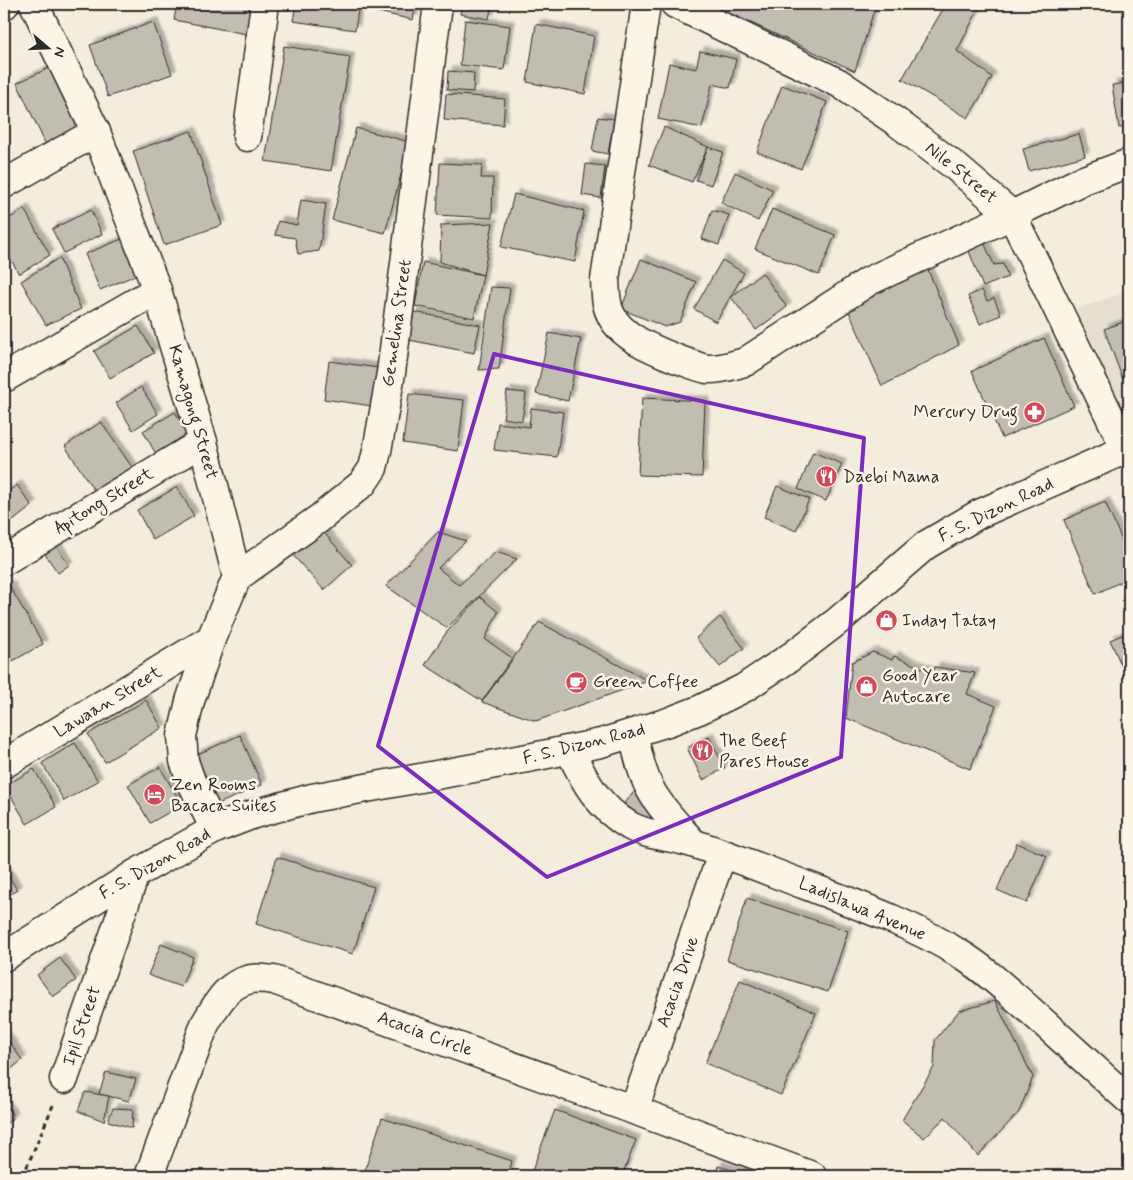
<svg xmlns="http://www.w3.org/2000/svg" width="1133" height="1180" font-family="Mynerve,sans-serif">
	<style>
		.built { fill: #e5dfd0 }
		.building { fill: #c2bdb1; stroke: #2b2b2b; filter: url(#shadow) }
		.lines { fill: none; stroke-linecap: round; stroke-linejoin: round }
		.minor-casing { stroke: #2b2b2b; stroke-width: 31 }
		.major-casing { stroke: #2b2b2b; stroke-width: 31 }
		.path { stroke: #2b2b2b; stroke-width: 3; stroke-dasharray: 5 4; stroke-linecap: butt }
		.minor { stroke: #fcf5e5; stroke-width: 28 }
		.major { stroke: #fcf5e5; stroke-width: 28 }
		.marked { fill: none; stroke: #7b2cbf; stroke-width: 4; stroke-linejoin: round }
		.labels { text-anchor: middle; dominant-baseline: central; stroke-width: 5; stroke-linejoin: round; paint-order: stroke }
		.street-label { font-size: 18px; fill: #2b2b2b; stroke: #fcf5e5 }
		.poi-label { font-size: 18px; fill: #2b2b2b; stroke: #fcf5e5; text-anchor: start }
	</style>
	<defs>
		<filter id="shadow"><feDropShadow dx="4.5" dy="-4.5" stdDeviation="1" flood-color="#0004"/></filter>
	</defs>
	<rect width="100%" height="100%" fill="#f4edde"/>
	<filter id="ink" filterUnits="userSpaceOnUse"><feTurbulence type="fractalNoise" baseFrequency=".02" numOctaves="2"/><feDisplacementMap in="SourceGraphic" scale="10" xChannelSelector="R" yChannelSelector="G"/><feConvolveMatrix kernelMatrix="1 2 1 2 8 2 1 2 1" color-interpolation-filters="sRGB"/></filter>
	<g filter="url(#ink)">
		<polygon class="built" points="1129,291 1129,409 1124,411 1076,309"/>
		<g class="building">
			<polygon points="177,4 252,4 246,34 174,20"/>
			<polygon points="296,4 359,4 355,30 293,21"/>
			<polygon points="376,4 416,4 413,20 374,11"/>
			<polygon points="462,4 492,4 489,19 460,14"/>
			<polygon points="710,4 876,4 855,71"/>
			<polygon points="946,4 971,4 979,8 957,51 992,77 968,118 902,79"/>
			<polygon points="465,20 510,26 504,70 460,65"/>
			<polygon points="153,22 172,74 108,97 90,45"/>
			<polygon points="536,24 594,36 585,94 527,82"/>
			<polygon points="284,46 350,57 331,171 265,161"/>
			<polygon points="700,51 736,59 730,88 712,84 702,128 658,119 669,63 696,69"/>
			<polygon points="51,67 80,129 46,145 17,83"/>
			<polygon points="448,71 474,73 473,92 447,90"/>
			<polygon points="1129,83 1129,127 1119,128 1112,85"/>
			<polygon points="782,85 827,102 801,169 757,152"/>
			<polygon points="446,94 505,99 503,125 444,120"/>
			<polygon points="598,117 614,119 608,154 592,151"/>
			<polygon points="664,127 708,147 692,182 649,165"/>
			<polygon points="356,128 410,142 385,233 332,220"/>
			<polygon points="191,131 222,225 164,245 133,151"/>
			<polygon points="1079,134 1085,156 1029,171 1023,149"/>
			<polygon points="708,147 723,152 711,185 696,180"/>
			<polygon points="440,163 482,165 481,178 493,178 492,218 437,215"/>
			<polygon points="586,164 605,166 601,198 582,195"/>
			<polygon points="735,172 773,190 758,221 721,203"/>
			<polygon points="514,194 584,211 575,262 501,247"/>
			<polygon points="301,200 326,204 319,251 298,254 295,238 275,235 278,221 297,225"/>
			<polygon points="24,209 50,255 19,274 4,247 4,222"/>
			<polygon points="772,209 835,235 819,275 755,249"/>
			<polygon points="91,210 102,234 64,253 52,229"/>
			<polygon points="712,210 729,215 719,245 702,239"/>
			<polygon points="493,223 483,275 440,262 441,225"/>
			<polygon points="122,239 136,275 100,290 85,254"/>
			<polygon points="983,240 994,265 1003,264 1008,277 983,287 967,246"/>
			<polygon points="59,258 81,309 46,325 21,281"/>
			<polygon points="641,259 696,282 680,322 665,327 621,309"/>
			<polygon points="722,260 744,273 716,322 694,309"/>
			<polygon points="423,262 483,275 474,318 415,306"/>
			<polygon points="928,270 959,345 882,386 847,307"/>
			<polygon points="762,273 787,307 756,330 731,297"/>
			<polygon points="491,287 510,288 499,369 479,370"/>
			<polygon points="982,290 987,301 994,298 1001,315 980,324 968,296"/>
			<polygon points="414,312 480,325 474,353 409,340"/>
			<polygon points="1129,320 1129,387 1126,388 1104,329"/>
			<polygon points="138,326 154,353 110,378 94,351"/>
			<polygon points="549,333 581,339 568,401 536,394"/>
			<polygon points="1044,338 1074,406 1002,438 972,371"/>
			<polygon points="329,361 378,368 372,406 324,399"/>
			<polygon points="141,387 158,414 133,430 116,403"/>
			<polygon points="507,391 526,393 522,421 503,418"/>
			<polygon points="409,394 464,400 458,451 403,443"/>
			<polygon points="642,398 705,401 702,477 638,475"/>
			<polygon points="531,408 563,412 557,457 494,450 498,423 529,427"/>
			<polygon points="175,412 194,444 161,463 143,431"/>
			<polygon points="101,422 134,470 97,495 65,446"/>
			<polygon points="813,452 842,464 826,501 798,489"/>
			<polygon points="17,485 32,506 4,528 4,494"/>
			<polygon points="777,486 809,499 796,531 764,517"/>
			<polygon points="177,487 194,516 153,540 137,510"/>
			<polygon points="1105,502 1129,556 1129,578 1095,594 1064,520"/>
			<polygon points="320,528 352,565 324,590 291,553"/>
			<polygon points="438,532 466,541 438,568 459,585 496,552 517,559 447,628 386,586"/>
			<polygon points="56,546 69,565 58,573 45,554"/>
			<polygon points="9,585 43,644 4,666 4,587"/>
			<polygon points="480,597 498,612 485,639 512,658 482,701 425,665 446,633"/>
			<polygon points="720,617 744,648 720,667 696,638"/>
			<polygon points="539,622 648,681 536,721 482,702"/>
			<polygon points="1129,632 1129,677 1127,678 1110,640"/>
			<polygon points="873,652 892,660 894,656 933,673 935,667 975,673 967,694 996,706 970,769 846,718 852,662"/>
			<polygon points="146,700 162,728 105,762 88,734"/>
			<polygon points="240,735 262,785 218,804 196,755"/>
			<polygon points="709,737 725,768 703,780 687,748"/>
			<polygon points="75,743 98,781 64,801 42,763"/>
			<polygon points="160,767 182,805 150,823 128,785"/>
			<polygon points="34,769 56,807 27,824 5,786"/>
			<polygon points="635,791 663,817 652,829 624,804"/>
			<polygon points="1017,843 1047,856 1027,903 997,890"/>
			<polygon points="277,857 374,887 353,954 256,924"/>
			<polygon points="4,868 17,890 4,898"/>
			<polygon points="747,898 848,931 828,992 727,960"/>
			<polygon points="161,944 193,957 181,987 148,975"/>
			<polygon points="60,958 76,980 53,997 37,975"/>
			<polygon points="740,980 816,1013 781,1095 705,1063"/>
			<polygon points="995,1001 1033,1077 1019,1112 978,1156 945,1117 924,1138 902,1120 934,1067 935,1040 959,1011"/>
			<polygon points="4,1034 22,1060 4,1075"/>
			<polygon points="106,1072 136,1079 129,1101 99,1094"/>
			<polygon points="85,1092 109,1096 104,1121 78,1111"/>
			<polygon points="4,1103 14,1117 4,1126"/>
			<polygon points="113,1108 133,1109 132,1128 108,1121"/>
			<polygon points="555,1110 636,1140 622,1176 530,1176"/>
			<polygon points="382,1118 512,1161 508,1176 363,1176"/>
			<polygon points="718,1166 752,1176 715,1176"/>
		</g>
		<g class="lines">
			<defs>
				<g id="minor">
					<polyline points="34,4 96,132 157,290 203,442 237,577 211,639 190,701 182,736 184,761 191,781 215,829"/>
					<path d="M 646,4 L 605,280 C 606,292 605,304 611,315 C 622,338 655,350 677,359 C 686,362 697,367 707,369 C 720,370 733,365 745,362 L 869,281 L 1012,215 L 1081,181 L 1129,163"/>
					<polyline points="675,4 839,83 898,123 956,167 1012,215 1129,456"/>
					<polyline points="4,5 5,4"/>
					<polyline points="247,137 265,4"/>
					<polyline points="4,184 96,132"/>
					<polyline points="4,378 157,290"/>
					<polyline points="4,561 203,442"/>
					<polyline points="237,577 320,518 363,483 373,468 377,451 391,373 438,4"/>
					<path d="M 633,734 C 638,754 642,776 653,794 C 664,812 679,827 693,843"/>
					<path d="M 570,750 C 584,781 599,808 630,826 C 650,837 674,836 695,844 C 732,856 768,871 805,885 C 858,905 912,924 960,954 C 986,970 1008,991 1031,1011 C 1064,1041 1096,1070 1129,1100"/>
					<polyline points="4,764 211,639"/>
					<polyline points="64,1079 135,874"/>
					<polyline points="634,1110 722,854"/>
					<path d="M 149,1176 L 205,1024 C 217,1004 226,984 251,979 C 258,978 267,979 274,980 L 634,1110 L 812,1176"/>
				</g>
				<polyline id="major" points="4,957 135,874 215,829 254,814 312,798 533,757 601,743 668,722 699,710 744,688 792,656 839,620 926,545 979,514 1129,448"/>
			</defs>
			<use href="#minor" class="minor-casing"/>
			<use href="#major" class="major-casing"/>
			<polyline class="path" points="23,1176 54,1103"/>
			<use href="#minor" class="minor"/>
			<use href="#major" class="major"/>
		</g>
	</g>
	<path class="marked" d="M 494,354 L 864,438 L 841,757 L 547,877 L 378,746 Z"/>
	<defs>
		<symbol id="pharmacy-disc" viewBox="-11 -11 22 22"><circle r="9.5" fill="#d1495b" stroke="#fcf5e5"/><path d="M-2-6h4v4h4v4h-4v4h-4v-4h-4v-4h4Z" fill="#fff"/></symbol>
		<symbol id="restaurant-disc" viewBox="-11 -11 22 22"><circle r="9.5" fill="#d1495b" stroke="#fcf5e5"/><path d="M-5-6h1v4h1v-4h1v4h1v-4h1v5L-1.5 .5V6h-2V.5L-5-1ZM5-6V6H3V1.5H1.5Q1.5-4 5-6Z" fill="#fff"/></symbol>
		<symbol id="shop-disc" viewBox="-11 -11 22 22"><circle r="9.5" fill="#d1495b" stroke="#fcf5e5"/><path d="M-5-2.5h2.3a2.7 3.5 0 0 1 5.4 0H5L5.5 6h-11ZM-1.5-2.5h3a1.5 2.3 0 0 0-3 0Z" fill="#fff"/></symbol>
		<symbol id="cafe-disc" viewBox="-11 -11 22 22"><circle r="9.5" fill="#d1495b" stroke="#fcf5e5"/><path d="M-5.5-4.5H6V0H3Q3 3.5 0 3.5H-2.5Q-5.5 3.5-5.5 0ZM3-3.2v2h1.7v-2ZM-6 4.5H4V6H-6Z" fill="#fff"/></symbol>
		<symbol id="hotel-disc" viewBox="-11 -11 22 22"><circle r="9.5" fill="#d1495b" stroke="#fcf5e5"/><path d="M-6-4.5h1.5V1H6V5H4.5V3h-9V5H-6ZM-4 0a1.8 1.8 0 1 1 3.6 0ZM.5 0V-2.5h3Q6-2.5 6 0Z" fill="#fff"/></symbol>
	</defs>
	<g fill-rule="evenodd">
		<use href="#pharmacy-disc" x="1022" y="400" width="25" height="25"/>
		<use href="#restaurant-disc" x="814" y="464" width="25" height="25"/>
		<use href="#shop-disc" x="874" y="608" width="25" height="25"/>
		<use href="#cafe-disc" x="564" y="670" width="25" height="25"/>
		<use href="#shop-disc" x="854" y="674" width="25" height="25"/>
		<use href="#restaurant-disc" x="690" y="738" width="25" height="25"/>
		<use href="#hotel-disc" x="142" y="782" width="25" height="25"/>
	</g>
	<g class="labels">
		<g class="street-label">
			<text transform="translate(961 173) rotate(39)">Nile Street</text>
			<text transform="translate(397 323) rotate(-82)">Gemelina Street</text>
			<text transform="translate(193 412) rotate(74)">Kamagong Street</text>
			<text transform="translate(104 501) rotate(-31)">Apitong Street</text>
			<text transform="translate(996 510) rotate(-26)">F. S. Dizon Road</text>
			<text transform="translate(108 702) rotate(-31)">Lawaan Street</text>
			<text transform="translate(584 744) rotate(-14)">F. S. Dizon Road</text>
			<text transform="translate(155 864) rotate(-30)">F. S. Dizon Road</text>
			<text transform="translate(862 909) rotate(23)">Ladislawa Avenue</text>
			<text transform="translate(678 982) rotate(-71)">Acacia Drive</text>
			<text transform="translate(82 1026) rotate(-71)">Ipil Street</text>
			<text transform="translate(425 1034) rotate(20)">Acacia Circle</text>
		</g>
		<g class="poi-label">
			<text x="1018" y="412" text-anchor="end">Mercury Drug</text>
			<text x="843" y="477">Daebi Mama</text>
			<text x="902" y="621">Inday Tatay</text>
			<text x="882" y="676">Good Year<tspan x="882" dy="21">Autocare</tspan></text>
			<text x="593" y="682">Green Coffee</text>
			<text x="719" y="741">The Beef<tspan x="719" dy="21">Pares House</tspan></text>
			<text x="171" y="785">Zen Rooms<tspan x="171" dy="21">Bacaca Suites</tspan></text>
		</g>
	</g>
	<rect width="1133" height="1180" fill="none" stroke="#fcf5e5" stroke-width="20"/>
	<rect x="10" y="10" width="1113" height="1160" fill="none" stroke="#2b2b2b" stroke-width="2" filter="url(#ink)"/>
	<g transform="translate(48 48) rotate(109)" stroke="#fcf5e5" stroke-width="4" paint-order="stroke">
	<path d="M0-4L9 19L0 12L-9 19Z" fill="#2b2b2b"/>
	<text y="-8" font-size="14" font-weight="bold" text-anchor="middle" fill="#2b2b2b">N</text>
	</g>
</svg>
